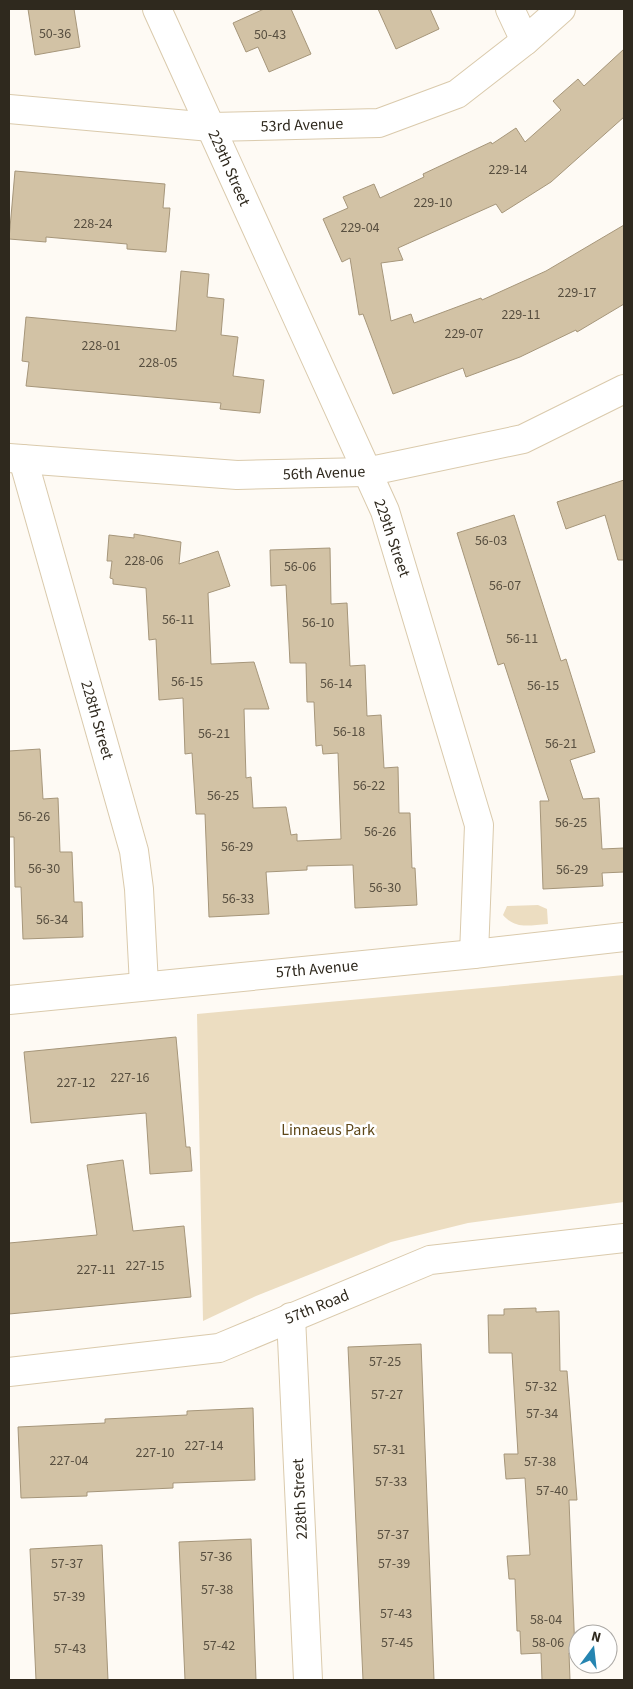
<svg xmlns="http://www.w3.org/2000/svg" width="633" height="1689" font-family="'Source Sans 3',sans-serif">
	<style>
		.green { fill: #ecddc1 }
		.building { fill: #d2c2a5; stroke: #a6967a }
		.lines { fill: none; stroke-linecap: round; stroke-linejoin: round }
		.minor-casing { stroke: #dacaac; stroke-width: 30 }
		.minor { stroke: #fff; stroke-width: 28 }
		.labels { text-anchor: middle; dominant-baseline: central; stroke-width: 5; stroke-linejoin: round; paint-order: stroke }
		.number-label { font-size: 14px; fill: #584f40 }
		.street-label { font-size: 16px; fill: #2f291e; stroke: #fff }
		.park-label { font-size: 16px; fill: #5e4718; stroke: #fff }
	</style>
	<rect width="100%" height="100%" fill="#fefaf4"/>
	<g class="green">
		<path d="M 538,905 L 547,909 L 548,924 C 529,925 516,930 503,915 L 507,906 Z"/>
		<polygon points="624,975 624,1202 468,1223 391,1242 256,1296 203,1321 197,1014"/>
	</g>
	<g class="building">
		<polygon points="28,9 74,9 80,47 35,55"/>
		<polygon points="264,9 291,9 311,54 269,72 258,47 246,52 233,23"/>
		<polygon points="378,9 430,9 439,29 396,49"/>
		<polygon points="624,49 624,117 551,182 502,213 496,204 398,248 403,260 381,263 391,321 411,314 414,323 481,298 482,300 546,271 624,225 624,304 577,332 576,330 520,357 466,377 463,368 393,394 363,314 359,315 350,258 342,262 323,219 348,208 343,197 374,184 380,198 424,177 423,174 491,142 492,144 516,128 525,142 561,110 553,101 578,79 584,86"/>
		<polygon points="15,171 165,184 163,208 170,208 166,252 127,249 127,244 46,237 46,242 9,239"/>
		<polygon points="181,271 209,274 207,297 224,299 221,335 238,337 233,376 264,380 260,413 220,409 221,403 26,386 29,362 22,361 26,317 176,331"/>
		<polygon points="624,480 624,560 618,560 605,515 566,529 557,502"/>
		<polygon points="514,515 561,661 566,659 595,752 570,760 583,799 599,798 602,849 624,848 624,872 602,873 603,886 543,889 540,801 549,801 504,663 498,665 457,533"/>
		<polygon points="134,534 181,542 179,564 218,551 230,586 208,593 211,664 254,662 269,709 244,709 246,778 251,777 253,808 286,807 291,835 297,834 297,841 341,839 338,753 323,754 322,745 316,746 314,702 307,702 306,663 290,663 286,585 271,586 270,550 330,548 331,604 347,603 350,666 365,665 367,716 381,715 384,768 398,767 399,813 410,813 412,868 415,868 417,905 355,908 353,865 307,866 307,870 266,872 269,914 209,917 205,814 196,814 192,753 185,754 183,698 159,700 156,639 149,640 146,588 113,584 113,579 110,578 112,561 107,561 109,535 134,538"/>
		<polygon points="40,749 43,799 58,798 60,852 72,852 74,902 82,902 83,937 23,939 21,887 15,887 14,837 9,837 9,751"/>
		<polygon points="176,1037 186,1147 190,1147 192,1171 150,1174 146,1113 31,1123 24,1052"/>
		<polygon points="123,1160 133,1231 184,1226 191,1297 9,1314 9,1243 97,1235 87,1165"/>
		<polygon points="536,1308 536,1312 559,1311 560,1371 567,1371 577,1500 569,1500 575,1653 569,1653 570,1680 542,1680 541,1653 521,1654 520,1631 517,1631 515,1579 509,1579 507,1556 530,1555 525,1478 506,1479 504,1454 518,1454 512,1353 489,1353 488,1315 504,1315 504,1309"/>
		<polygon points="421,1344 434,1680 363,1680 348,1347"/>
		<polygon points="253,1408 255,1480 173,1483 173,1488 87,1492 87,1496 21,1498 18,1427 105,1423 105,1419 187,1415 187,1411"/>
		<polygon points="251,1539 256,1680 185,1680 179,1542"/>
		<polygon points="102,1545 108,1680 36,1680 30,1549"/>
	</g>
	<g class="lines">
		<defs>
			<g id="minor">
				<polyline points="157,9 385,511 479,825 474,954"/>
				<polyline points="510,9 525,41"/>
				<polyline points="9,109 211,127 379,123 457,94 525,41 561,9"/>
				<polyline points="9,458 237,475 366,472 523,439 624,389"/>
				<polyline points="23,459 134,851 139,889 144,985"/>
				<polyline points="9,1000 474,954 624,937"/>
				<polyline points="291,1317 308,1680"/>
				<polyline points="9,1372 219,1348 430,1260 624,1238"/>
			</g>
		</defs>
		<use href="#minor" class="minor-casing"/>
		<use href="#minor" class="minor"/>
	</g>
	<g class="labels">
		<g class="number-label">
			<text x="55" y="34">50-36</text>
			<text x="270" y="35">50-43</text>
			<text x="508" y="170">229-14</text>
			<text x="433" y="203">229-10</text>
			<text x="93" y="224">228-24</text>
			<text x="360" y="228">229-04</text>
			<text x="577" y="293">229-17</text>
			<text x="521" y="315">229-11</text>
			<text x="464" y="334">229-07</text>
			<text x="101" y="346">228-01</text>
			<text x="158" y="363">228-05</text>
			<text x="491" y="541">56-03</text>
			<text x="144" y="561">228-06</text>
			<text x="300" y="567">56-06</text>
			<text x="505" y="586">56-07</text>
			<text x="178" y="620">56-11</text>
			<text x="318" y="623">56-10</text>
			<text x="522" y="639">56-11</text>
			<text x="187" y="682">56-15</text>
			<text x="336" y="684">56-14</text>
			<text x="543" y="686">56-15</text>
			<text x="349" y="732">56-18</text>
			<text x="214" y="734">56-21</text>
			<text x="561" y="744">56-21</text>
			<text x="369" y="786">56-22</text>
			<text x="223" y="796">56-25</text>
			<text x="34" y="817">56-26</text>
			<text x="571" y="823">56-25</text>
			<text x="380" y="832">56-26</text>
			<text x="237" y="847">56-29</text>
			<text x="44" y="869">56-30</text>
			<text x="572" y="870">56-29</text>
			<text x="385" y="888">56-30</text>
			<text x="238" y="899">56-33</text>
			<text x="52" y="920">56-34</text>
			<text x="130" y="1078">227-16</text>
			<text x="76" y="1083">227-12</text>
			<text x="145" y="1266">227-15</text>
			<text x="96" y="1270">227-11</text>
			<text x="385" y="1362">57-25</text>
			<text x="541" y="1387">57-32</text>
			<text x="387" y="1395">57-27</text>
			<text x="542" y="1414">57-34</text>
			<text x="204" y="1446">227-14</text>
			<text x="389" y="1450">57-31</text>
			<text x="155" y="1453">227-10</text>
			<text x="69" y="1461">227-04</text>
			<text x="540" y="1462">57-38</text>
			<text x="391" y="1482">57-33</text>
			<text x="552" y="1491">57-40</text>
			<text x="393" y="1535">57-37</text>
			<text x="216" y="1557">57-36</text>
			<text x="67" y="1564">57-37</text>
			<text x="394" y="1564">57-39</text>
			<text x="217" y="1590">57-38</text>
			<text x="69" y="1597">57-39</text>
			<text x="396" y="1614">57-43</text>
			<text x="546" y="1620">58-04</text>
			<text x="397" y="1643">57-45</text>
			<text x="548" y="1643">58-06</text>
			<text x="219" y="1646">57-42</text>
			<text x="70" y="1649">57-43</text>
		</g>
		<g class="street-label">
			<text transform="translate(302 125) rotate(-2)">53rd Avenue</text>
			<text transform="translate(229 168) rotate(66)">229th Street</text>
			<text transform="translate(324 473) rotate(-2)">56th Avenue</text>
			<text transform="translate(392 538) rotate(71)">229th Street</text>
			<text transform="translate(97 720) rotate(74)">228th Street</text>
			<text transform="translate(317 969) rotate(-5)">57th Avenue</text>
			<text transform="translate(317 1307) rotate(-22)">57th Road</text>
			<text transform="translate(300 1499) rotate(-93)">228th Street</text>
		</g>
		<g class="park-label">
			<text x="328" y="1130">Linnaeus Park</text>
		</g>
	</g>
	<rect width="633" height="1689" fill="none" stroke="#2f291e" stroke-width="20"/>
	<g transform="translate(593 1649) rotate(15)"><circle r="24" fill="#ffffff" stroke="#aca9a5"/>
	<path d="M0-4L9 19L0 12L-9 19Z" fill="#2585b1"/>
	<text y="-8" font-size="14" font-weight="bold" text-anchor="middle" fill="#2f291e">N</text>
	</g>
</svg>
